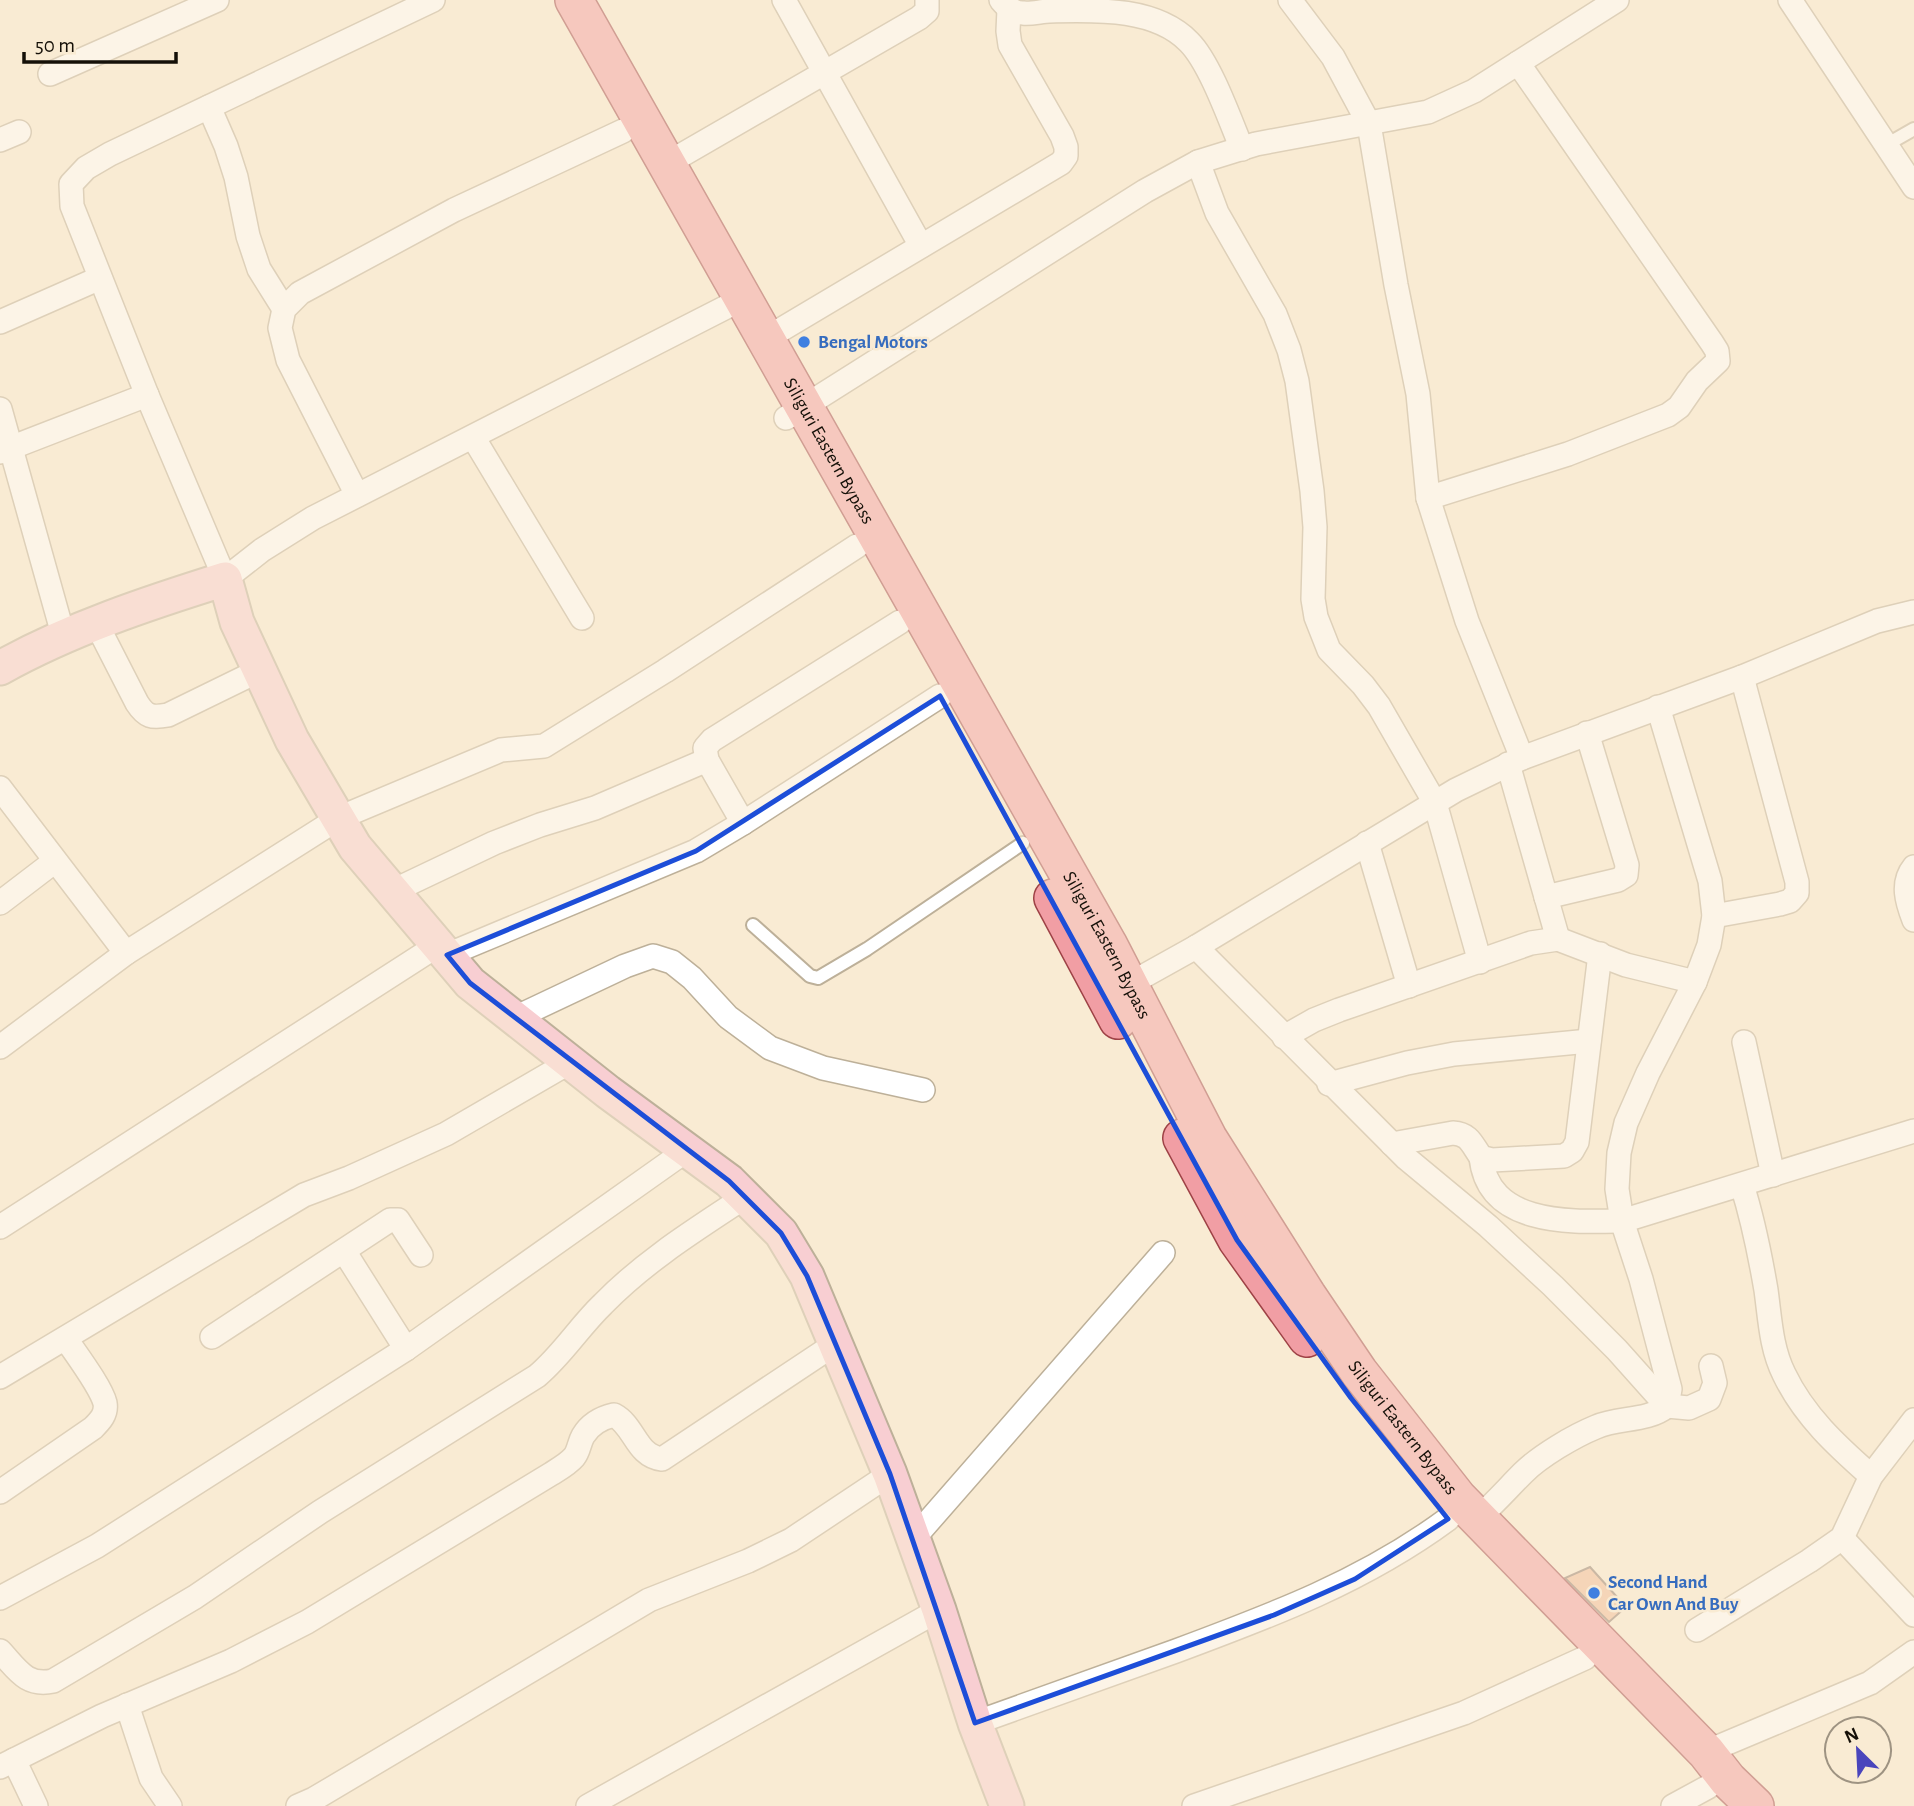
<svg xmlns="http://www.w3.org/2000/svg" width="1914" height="1806" font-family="'Alegreya Sans',sans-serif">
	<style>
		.building { fill: #f0bb97; stroke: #907a6b; stroke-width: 2 }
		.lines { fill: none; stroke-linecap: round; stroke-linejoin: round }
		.lane-casing { stroke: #bdb099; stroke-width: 16 }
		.street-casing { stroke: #bdb099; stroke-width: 26 }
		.secondary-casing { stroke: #bdb099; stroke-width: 37 }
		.primary-casing { stroke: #9e4246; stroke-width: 40 }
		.lane { stroke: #fff; stroke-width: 12 }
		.street { stroke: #fff; stroke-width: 23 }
		.secondary { stroke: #f8ced2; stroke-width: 33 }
		.primary { stroke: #f19ea4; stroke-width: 37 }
		.marked { fill: none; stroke: #1d4ed8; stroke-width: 5; stroke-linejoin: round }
		.shop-dot { fill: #3f7fe0; stroke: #f9ebd3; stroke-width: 2.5 }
		.labels { text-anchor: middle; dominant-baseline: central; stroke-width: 5; stroke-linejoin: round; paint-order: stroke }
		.shop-label { font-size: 19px; font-weight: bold; fill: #366cbe; stroke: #f9ebd3; text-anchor: start }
		.street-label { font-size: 19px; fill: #151008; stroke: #f9ebd3 }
	</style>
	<rect width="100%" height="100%" fill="#f9ebd3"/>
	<polygon class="building" points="1590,1567 1626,1607 1609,1622 1565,1578"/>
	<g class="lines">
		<defs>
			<g id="lane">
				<polyline points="1886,145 1914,129"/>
				<polyline points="753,925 810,976 818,978 867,949 1023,843"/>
			</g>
			<g id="street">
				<polyline points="433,0 110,154 86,168 71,184 72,206 147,395 225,579 262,550 313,518 744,298"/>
				<polyline points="784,0 921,246"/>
				<path d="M 1001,0 C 1007,7 1013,13 1023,13 C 1032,14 1042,11 1050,11 C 1095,10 1155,7 1189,42 C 1210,63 1230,120 1242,149"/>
				<polyline points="1290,0 1333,57 1369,124 1396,285 1418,394 1428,498 1467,621 1522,758"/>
				<polyline points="1790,0 1914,187"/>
				<polyline points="50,74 217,0"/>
				<polyline points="209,107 226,146 236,177 248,236 259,269 284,309"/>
				<polyline points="0,140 19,132"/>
				<polyline points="1198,162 1217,213 1275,314 1289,350 1297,381 1312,491 1315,527 1313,599 1316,617 1329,650 1363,685 1379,706 1435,803 1480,962"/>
				<polyline points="668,163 919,18 927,11 927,0"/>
				<polyline points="0,322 100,278"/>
				<polyline points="767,338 1061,163 1066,156 1066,147 1062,136 1010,45 1008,31 1009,9"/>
				<polyline points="0,409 64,638"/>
				<polyline points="786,418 1145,191 1198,162 1256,144 1428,112 1474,91 1617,0"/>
				<polyline points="473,437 582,618"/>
				<polyline points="0,452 147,395"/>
				<polyline points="357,495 288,360 280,328 284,309 300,293 454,210 623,131"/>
				<polyline points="1428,498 1568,454 1668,415 1679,407 1697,381 1718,361 1717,351 1712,343 1518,63"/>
				<path d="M 96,623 L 137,703 C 146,717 152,718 168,715 L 260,670"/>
				<polyline points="1508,764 1558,939"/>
				<polyline points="0,788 126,953"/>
				<polyline points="743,823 707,760 705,748 712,740 900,622"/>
				<polyline points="1367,843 1409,986"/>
				<path d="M 1914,867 C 1901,883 1907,902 1914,920"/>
				<polyline points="393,891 494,843 540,825 595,808 707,760"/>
				<polyline points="1546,897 1618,880 1626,875 1627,865 1587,733"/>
				<polyline points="0,903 55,861"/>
				<polyline points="1714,916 1780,904 1790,901 1797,893 1797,882 1742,677"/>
				<polyline points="1196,947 1406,1158 1488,1226 1553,1286 1617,1350 1667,1406 1689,1408 1709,1399 1715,1383 1711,1366"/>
				<polyline points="447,955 696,851 743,823 940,696"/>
				<polyline points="1117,991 1196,947 1456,790 1522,758 1742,677 1877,621 1914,612"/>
				<polyline points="515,1018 625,966 653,956 672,962 692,978 728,1017 770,1048 823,1068 923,1090"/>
				<polyline points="1284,1037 1314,1020 1339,1010 1531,943 1558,939 1626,965 1695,982"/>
				<polyline points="1744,1042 1773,1175"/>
				<polyline points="0,1047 126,953 339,818 501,750 544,746 665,671 857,546"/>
				<polyline points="1329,1084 1407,1063 1454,1054 1589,1041"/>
				<path d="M 1392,1144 L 1453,1133 C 1470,1134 1472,1145 1481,1157 L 1492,1160 L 1564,1156 L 1572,1151 L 1577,1142 L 1600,954"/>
				<path d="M 1481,1157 C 1488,1226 1571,1222 1622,1221 L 1914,1131"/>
				<path d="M 1742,1185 C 1753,1220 1760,1255 1766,1290 C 1770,1319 1771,1348 1784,1374 C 1804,1416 1837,1446 1871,1476"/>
				<polyline points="0,1227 438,945"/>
				<polyline points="344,1251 406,1349"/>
				<polyline points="212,1337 390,1220 398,1220 421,1255"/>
				<polyline points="0,1377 304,1195 349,1178 446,1134 570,1062"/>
				<path d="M 0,1492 L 93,1428 C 100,1421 107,1414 105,1403 C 101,1387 76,1354 66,1339"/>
				<path d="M 1477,1519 C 1494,1504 1508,1488 1523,1473 C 1540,1456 1574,1436 1596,1427 C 1619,1417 1647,1422 1667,1406 L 1670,1389 L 1641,1279 L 1622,1221 L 1617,1189 L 1619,1153 L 1626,1123 L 1648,1073 L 1695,982 L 1709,945 L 1714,916 L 1710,881 L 1658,707"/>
				<polyline points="914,1538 1163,1253"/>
				<polyline points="1842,1538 1914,1615"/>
				<polyline points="0,1598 97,1546 406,1349 687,1150"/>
				<polyline points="1697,1630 1809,1561 1842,1538 1871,1476 1914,1420"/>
				<path d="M 0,1651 C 17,1669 26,1687 53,1681 L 195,1597 L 320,1512 L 537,1376 C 563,1354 579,1327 603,1304 C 645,1261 695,1230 745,1197"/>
				<polyline points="127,1705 151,1778 170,1806"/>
				<path d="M 975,1723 C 1042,1699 1109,1675 1176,1651 C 1273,1615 1364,1581 1448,1519"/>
				<polyline points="1706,1752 1870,1683 1914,1652"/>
				<polyline points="14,1760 36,1806"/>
				<path d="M 0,1767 L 102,1716 L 231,1661 L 307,1622 L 551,1474 C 559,1469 568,1464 574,1457 C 579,1451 579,1443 583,1436 C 590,1424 601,1418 614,1415 C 635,1426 636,1456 662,1459 L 835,1344"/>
				<polyline points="298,1806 314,1799 649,1600 748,1561 791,1540 890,1474"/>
				<polyline points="588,1806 939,1610"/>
				<polyline points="1194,1806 1464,1713 1585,1658"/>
				<polyline points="1673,1806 1708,1787"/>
			</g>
			<path id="secondary" d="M 0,668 C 70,629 148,603 225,579 L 237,622 L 292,740 L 355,847 L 470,983 L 608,1092 L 729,1181 L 781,1233 L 807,1276 L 890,1474 L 939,1610 L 975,1723 L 1007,1806"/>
			<g id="primary">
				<path id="s1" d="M 574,0 L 1108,944 L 1208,1138 L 1307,1295 L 1359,1372 L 1458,1498 L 1706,1752 L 1728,1780 L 1755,1806"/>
				<polyline points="1053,898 1118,1020"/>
				<polyline points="1182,1138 1237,1240 1307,1338"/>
			</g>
		</defs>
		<use href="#lane" class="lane-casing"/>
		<use href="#street" class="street-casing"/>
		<use href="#secondary" class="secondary-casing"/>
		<use href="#primary" class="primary-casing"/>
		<use href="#lane" class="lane"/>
		<use href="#street" class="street"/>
		<use href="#secondary" class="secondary"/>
		<use href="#primary" class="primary"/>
	</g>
	<path d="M0 0H1914V1806H0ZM 940,696 L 1237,1240 L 1351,1398 L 1448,1519 L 1355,1579 L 1274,1615 L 975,1723 L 890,1474 L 807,1276 L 781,1233 L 729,1181 L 470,983 L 447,955 L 696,851 Z" fill="#f9ebd3" fill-opacity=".55" fill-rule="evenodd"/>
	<path class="marked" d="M 940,696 L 1237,1240 L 1351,1398 L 1448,1519 L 1355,1579 L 1274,1615 L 975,1723 L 890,1474 L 807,1276 L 781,1233 L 729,1181 L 470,983 L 447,955 L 696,851 Z"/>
	<g class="shop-dot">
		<circle cx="804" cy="342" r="7"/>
		<circle cx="1594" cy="1593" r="7"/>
	</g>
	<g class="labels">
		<g class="shop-label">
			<text x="818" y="342">Bengal Motors</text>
			<text x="1608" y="1582">Second Hand<tspan x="1608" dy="22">Car Own And Buy</tspan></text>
		</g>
		<g class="street-label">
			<text stroke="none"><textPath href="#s1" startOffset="518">Siliguri Eastern Bypass</textPath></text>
			<text stroke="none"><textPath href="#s1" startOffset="1085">Siliguri Eastern Bypass</textPath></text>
			<text stroke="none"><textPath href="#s1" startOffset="1652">Siliguri Eastern Bypass</textPath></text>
		</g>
	</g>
	<g transform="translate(1858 1750) rotate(336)"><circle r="33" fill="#f9ebd3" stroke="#9e9382" stroke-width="2"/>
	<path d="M0-5L12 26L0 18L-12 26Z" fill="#4a45bc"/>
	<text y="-10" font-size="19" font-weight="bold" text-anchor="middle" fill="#151008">N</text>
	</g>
	<path d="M24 52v10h152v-10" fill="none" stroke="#151008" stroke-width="3.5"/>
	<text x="35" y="52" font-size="21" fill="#151008" stroke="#f9ebd3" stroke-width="5" paint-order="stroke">50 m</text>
</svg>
